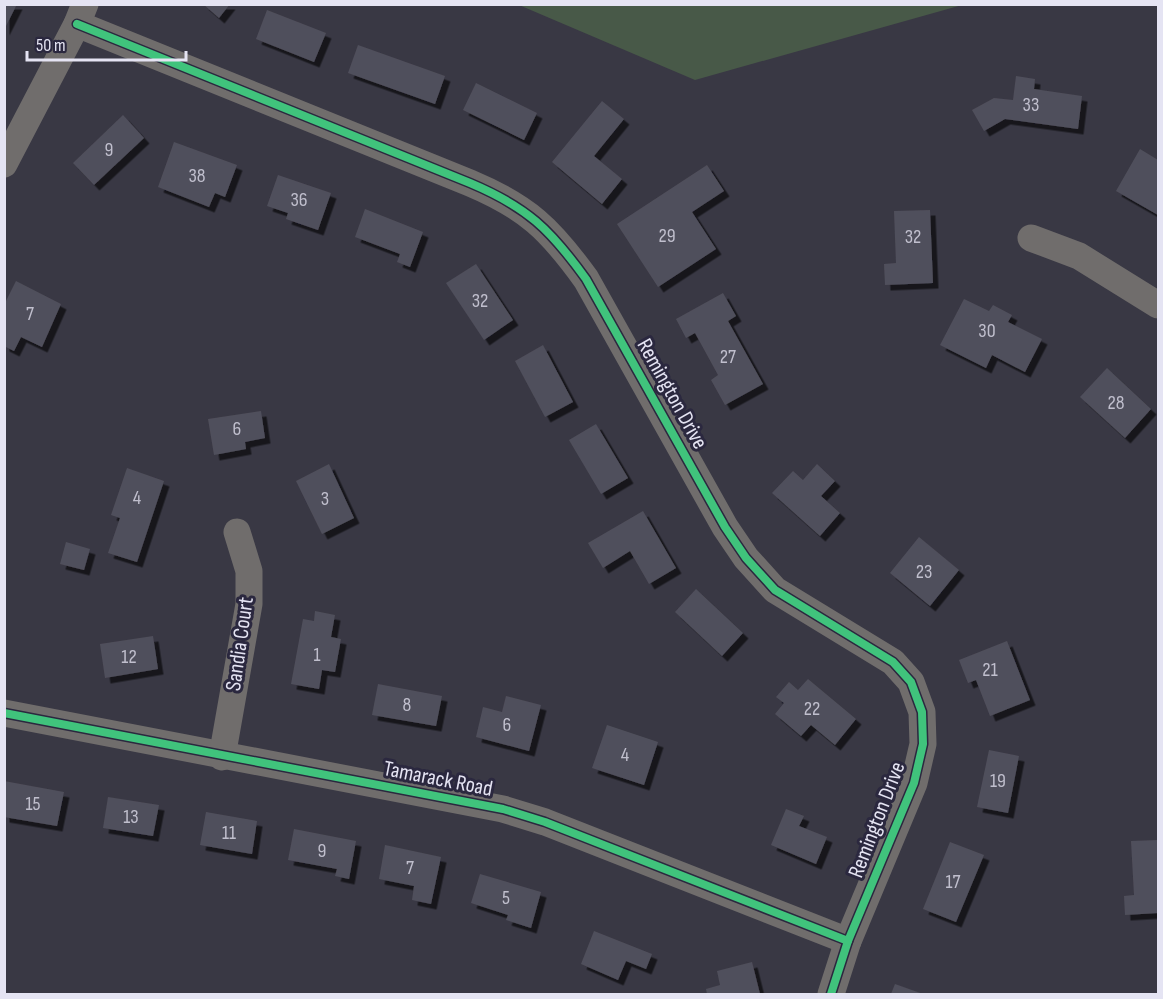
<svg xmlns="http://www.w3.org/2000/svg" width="1163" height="999" font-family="'Sofia Sans Condensed',sans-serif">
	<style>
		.green { fill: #485948 }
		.building { fill: #504f5b; filter: url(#shadow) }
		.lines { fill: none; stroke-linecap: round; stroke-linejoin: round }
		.minor { stroke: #706d6c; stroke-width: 27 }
		.cycleway-casing { stroke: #2b283f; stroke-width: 11 }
		.cycleway { stroke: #40c37c; stroke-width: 8 }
		.labels { text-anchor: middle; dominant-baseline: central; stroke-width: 6; stroke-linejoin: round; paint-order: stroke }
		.number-label { font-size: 20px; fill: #c0bfcd }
		.street-label { font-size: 22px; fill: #e5e4f3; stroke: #2b283f }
	</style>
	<defs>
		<filter id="shadow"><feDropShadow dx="5.5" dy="5.5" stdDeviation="0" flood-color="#0009"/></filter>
	</defs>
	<rect width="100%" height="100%" fill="#393844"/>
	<polygon class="green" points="519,5 519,4 962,5 695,80"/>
	<g class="building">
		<polygon points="4,4 17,4 4,30"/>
		<polygon points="203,4 230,4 219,18"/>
		<polygon points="267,10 326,33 314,62 256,39"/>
		<polygon points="358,45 445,76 435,104 348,73"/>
		<polygon points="1016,76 1035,79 1034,89 1082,96 1078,129 1005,119 984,131 972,110 994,98 1013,100"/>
		<polygon points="476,83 537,113 524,140 463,110"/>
		<polygon points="602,101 624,119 594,156 622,179 602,204 552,162"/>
		<polygon points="123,115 144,138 94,185 73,163"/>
		<polygon points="174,142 237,165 225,197 215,193 209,207 158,187"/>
		<polygon points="1140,149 1158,160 1158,215 1116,191"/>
		<polygon points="707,165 724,191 692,212 716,249 658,287 617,224"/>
		<polygon points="278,175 331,193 318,230 286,219 288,213 267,206"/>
		<polygon points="365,209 423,232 410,267 397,262 400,254 355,237"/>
		<polygon points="930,210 933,283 885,285 884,264 896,263 894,211"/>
		<polygon points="476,264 513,320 484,340 446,283"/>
		<polygon points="16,281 61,304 42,347 21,337 14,351 4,346 4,305"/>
		<polygon points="723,293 736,316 728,321 763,384 725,405 711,380 718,375 695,333 686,338 676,319"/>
		<polygon points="964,299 989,311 993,305 1012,315 1008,322 1042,339 1025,372 992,355 986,368 940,345"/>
		<polygon points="543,345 573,402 545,417 515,361"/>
		<polygon points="1107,368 1151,409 1125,438 1080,397"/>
		<polygon points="261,411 265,438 245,442 246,449 214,455 208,419"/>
		<polygon points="596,424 628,478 601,494 569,440"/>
		<polygon points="329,464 354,518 322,534 296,481"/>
		<polygon points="817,464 835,481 821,496 840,513 820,536 772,493 793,471 803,480"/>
		<polygon points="127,468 164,481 137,562 108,553 120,518 111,515"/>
		<polygon points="643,511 676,568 649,584 630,551 603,568 588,543"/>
		<polygon points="919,537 959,570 930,606 890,573"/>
		<polygon points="66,542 90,549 84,570 60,564"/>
		<polygon points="696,589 743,633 722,656 675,612"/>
		<polygon points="315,611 335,615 331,637 341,639 335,672 322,670 319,689 291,684 303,619 314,621"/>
		<polygon points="153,636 158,669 105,678 100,644"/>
		<polygon points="1007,641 1030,700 990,716 976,680 968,683 959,660"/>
		<polygon points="808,679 856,719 835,745 811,725 801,736 775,714 784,703 776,697 789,682 798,690"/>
		<polygon points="378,684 442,696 436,726 372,715"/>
		<polygon points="506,696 541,705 529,751 476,737 483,707 502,712"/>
		<polygon points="607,725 658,742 644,785 592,768"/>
		<polygon points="989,750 1019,756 1008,813 977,807"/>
		<polygon points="4,781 64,792 57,826 4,817"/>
		<polygon points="108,797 159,805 153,836 103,828"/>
		<polygon points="786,809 804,816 799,826 827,837 816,864 771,845"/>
		<polygon points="206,812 257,821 252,854 200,845"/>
		<polygon points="294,829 356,841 349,879 335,876 337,869 288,860"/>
		<polygon points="1158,840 1158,913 1125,915 1124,896 1134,895 1131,841"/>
		<polygon points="950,842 984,855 956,922 923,909"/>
		<polygon points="385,845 441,857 431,904 412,900 414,886 379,879"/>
		<polygon points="480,874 541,892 531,928 506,920 508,915 471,903"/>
		<polygon points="594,931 652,954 646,969 626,961 618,980 581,964"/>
		<polygon points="752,962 760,994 707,994 706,989 720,985 717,971"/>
		<polygon points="895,984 923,994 891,994"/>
	</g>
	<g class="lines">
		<g class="minor">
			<path d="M 77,24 L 470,183 C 527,207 550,229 586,279 L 725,527 L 746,558 L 775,590 L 893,662 L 911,682 L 922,712 L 923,744 L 914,783 L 848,941 L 831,994"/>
			<polyline points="4,164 77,24 85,4"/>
			<polyline points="1031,238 1079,256 1158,305"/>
			<polyline points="4,713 503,809 545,822 848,941"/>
			<polyline points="222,757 249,604 249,571 237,532"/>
		</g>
		<defs>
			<g id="cycleway">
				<path d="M 77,24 L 470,183 C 527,207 550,229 586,279 L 725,527 L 746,558 L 775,590 L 893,662 L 911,682 L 922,712 L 923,744 L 914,783 L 848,941 L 831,994"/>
				<polyline points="4,713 503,809 545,822 848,941"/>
			</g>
		</defs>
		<use href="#cycleway" class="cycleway-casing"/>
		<use href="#cycleway" class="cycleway"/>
	</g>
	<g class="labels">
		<g class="number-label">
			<text x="1031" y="105">33</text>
			<text x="109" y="150">9</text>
			<text x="197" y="176">38</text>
			<text x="299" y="200">36</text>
			<text x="667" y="236">29</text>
			<text x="913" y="237">32</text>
			<text x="480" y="301">32</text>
			<text x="30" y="314">7</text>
			<text x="987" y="331">30</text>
			<text x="728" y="357">27</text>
			<text x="1116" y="403">28</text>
			<text x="237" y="429">6</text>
			<text x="137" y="498">4</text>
			<text x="325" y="499">3</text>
			<text x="924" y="572">23</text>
			<text x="317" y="655">1</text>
			<text x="129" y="657">12</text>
			<text x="990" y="670">21</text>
			<text x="407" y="705">8</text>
			<text x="812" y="709">22</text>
			<text x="507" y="725">6</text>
			<text x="625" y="755">4</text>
			<text x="998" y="781">19</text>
			<text x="33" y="804">15</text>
			<text x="131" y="817">13</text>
			<text x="229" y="833">11</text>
			<text x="322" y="851">9</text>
			<text x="410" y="868">7</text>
			<text x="953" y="882">17</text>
			<text x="506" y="898">5</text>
		</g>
		<g class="street-label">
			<text transform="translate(672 394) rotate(61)">Remington Drive</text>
			<text transform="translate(240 644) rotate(-82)">Sandia Court</text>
			<text transform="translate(438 779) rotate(11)">Tamarack Road</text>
			<text transform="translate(877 820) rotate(-69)">Remington Drive</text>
		</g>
	</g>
	<rect width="1163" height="999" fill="none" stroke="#e5e4f3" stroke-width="12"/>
	<path d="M27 51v9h159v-9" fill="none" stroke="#e5e4f3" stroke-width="3"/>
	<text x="36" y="51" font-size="18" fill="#e5e4f3" stroke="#2b283f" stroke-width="4.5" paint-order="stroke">50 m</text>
</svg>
